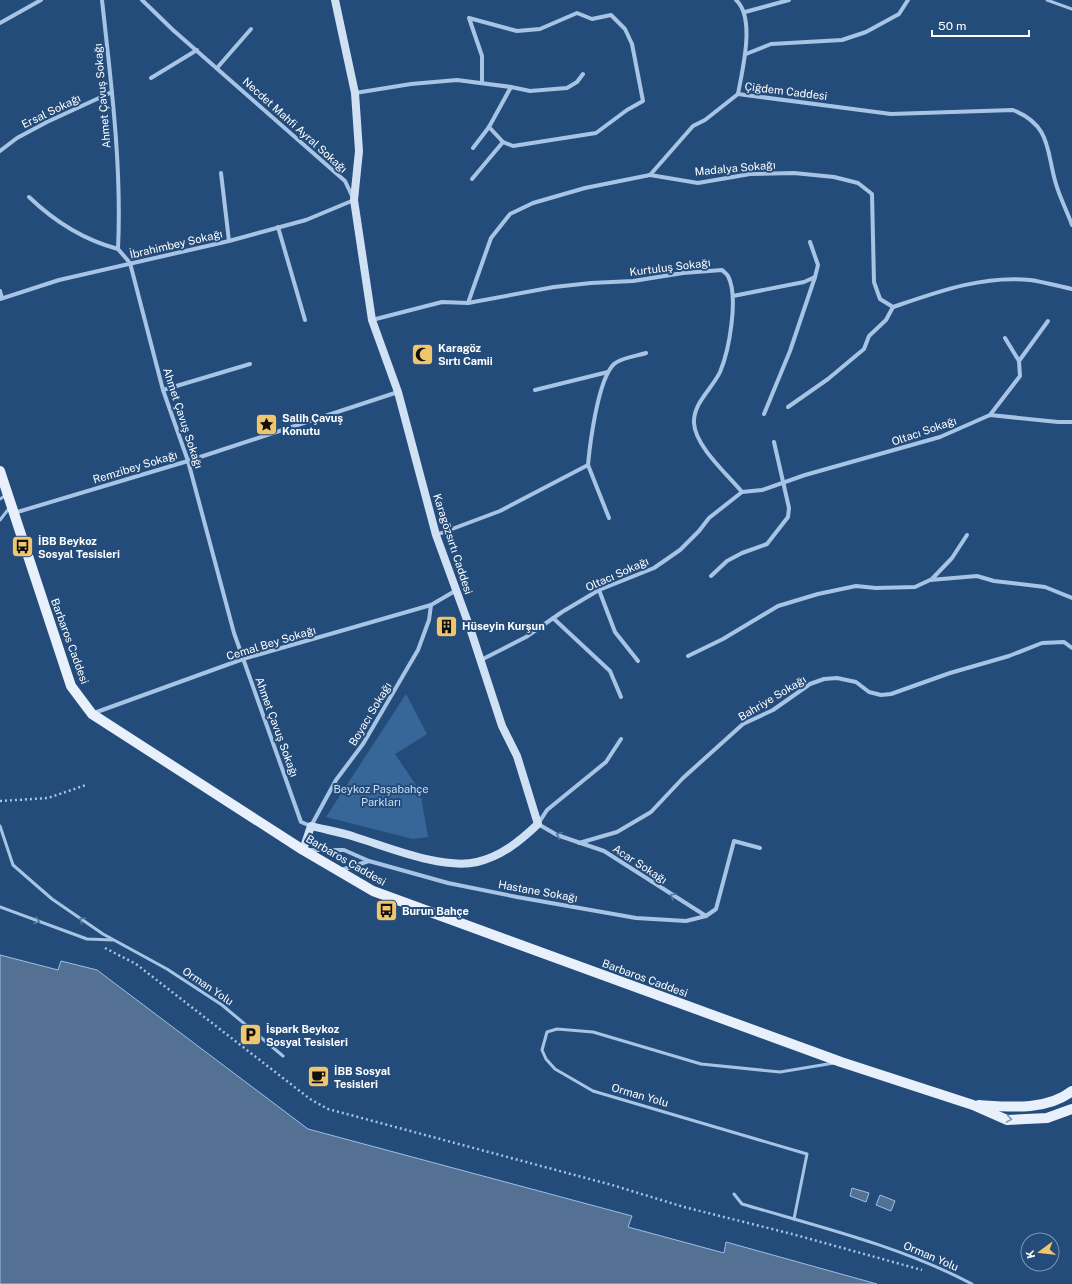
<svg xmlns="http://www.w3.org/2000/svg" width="1072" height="1284" font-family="'Public Sans',sans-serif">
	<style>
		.green { fill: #376699 }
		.water { fill: #547194; stroke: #9bbfe6 }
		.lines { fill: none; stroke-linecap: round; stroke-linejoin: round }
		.path { stroke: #a7c4e5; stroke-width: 2.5; stroke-dasharray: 2 3; stroke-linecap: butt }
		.lane { stroke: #a7c4e5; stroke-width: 3 }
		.street { stroke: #a7c4e5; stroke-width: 4 }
		.secondary { stroke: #d1e1f4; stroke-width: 8 }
		.primary { stroke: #e8f0fc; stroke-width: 10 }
		.oneway { stroke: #5276a0 }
		.oneway2 { stroke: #7c96b5 }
		.labels { text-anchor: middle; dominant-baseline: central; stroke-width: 4; stroke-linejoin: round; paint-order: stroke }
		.street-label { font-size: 11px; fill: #fff; stroke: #244c7b }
		.poi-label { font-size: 11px; font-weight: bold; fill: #fff; stroke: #244c7b; text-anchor: start }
		.park-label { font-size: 11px; fill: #cadef4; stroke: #244c7b }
	</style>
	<rect width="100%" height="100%" fill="#244c7b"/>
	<polygon class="green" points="406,694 427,734 395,754 420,791 428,837 413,839 326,817"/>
	<g class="water">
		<polygon points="0,955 58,970 61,961 97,970 308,1129 632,1216 628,1227 724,1253 726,1242 877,1284 0,1284"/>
		<polygon points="852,1188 869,1193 866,1202 850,1196"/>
		<polygon points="880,1195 895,1201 891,1211 876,1205"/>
	</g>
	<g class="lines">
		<g class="path">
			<polyline points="0,801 48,798 86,785"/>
			<polyline points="105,948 136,964 310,1099 328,1109 612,1185 684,1207 792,1234 922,1270"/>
		</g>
		<g class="lane">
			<polyline points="1047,0 1072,9"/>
			<polyline points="0,499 6,495"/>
			<polyline points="0,520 10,507"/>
			<polyline points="0,826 13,865 52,899 103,934 167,969 222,1005 283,1056"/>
			<polyline points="0,907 87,939 113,940"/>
			<path d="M 734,1194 L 742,1204 C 820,1227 900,1246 972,1284"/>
			<polyline points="794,1219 807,1154 593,1091 555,1069 546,1059 542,1050 547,1032 557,1029 593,1032 701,1064 780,1072 834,1063"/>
		</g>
		<g class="street">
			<path d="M 102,0 C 111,82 122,167 118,249 L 130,263 L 163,390 L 188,461 L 234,633 L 301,822 L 311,826 L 336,780 L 363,744 L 418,650 L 429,620 L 431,605"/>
			<path d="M 736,0 C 756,18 742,71 738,94"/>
			<polyline points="745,12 789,0"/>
			<polyline points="0,23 41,0"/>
			<polyline points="746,54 771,44 842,40 866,32 899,14 908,0"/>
			<polyline points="217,68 251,29"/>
			<polyline points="151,78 197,50"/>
			<polyline points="482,83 482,56 469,18 517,31 540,29 577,13 592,19 611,15 625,29 632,44 643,101 627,110 596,133 513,146 503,142 489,127"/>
			<polyline points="355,93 411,84 457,80 511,87 530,91 567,88 577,82 583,74"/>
			<polyline points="473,148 489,127 511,87"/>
			<polyline points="0,151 17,138 47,122 112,92"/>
			<polyline points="221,173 229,241"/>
			<path d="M 650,175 L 698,183 L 750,174 L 794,173 L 834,177 L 858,183 L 872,194 L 874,282 L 880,299 L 893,307 C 937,292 983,275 1030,280 C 1044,282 1058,286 1072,289"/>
			<polyline points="472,179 503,142"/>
			<path d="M 29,197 C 54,221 84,240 118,249"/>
			<polyline points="278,227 305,320"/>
			<polyline points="810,242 818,265 815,277"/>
			<polyline points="0,291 2,298"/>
			<polyline points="733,296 804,282 815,277 790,351 764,414"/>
			<polyline points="0,299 59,280 229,241 306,220 354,200 345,181 173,30 142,0"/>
			<path d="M 468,303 L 491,238 L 510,214 L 533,203 L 585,188 L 650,175 L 693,126 L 705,120 L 738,94 L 891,114 L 1013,110 C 1052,126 1046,151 1056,184 C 1060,198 1067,211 1072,225"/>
			<path d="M 372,320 L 442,302 L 468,303 L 554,287 L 591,283 L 633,281 L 683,273 L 722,270 C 724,272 727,274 728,276 C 739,297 729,351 720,372 C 712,389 693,403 694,423 C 695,446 727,474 742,492"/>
			<polyline points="1019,361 1048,321"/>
			<polyline points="163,390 250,364"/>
			<polyline points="535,390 608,372"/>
			<polyline points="788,407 828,379 864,349 869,336 886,320 893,307"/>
			<polyline points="990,415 1020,376 1019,361 1005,338"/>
			<polyline points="588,465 609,518"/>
			<polyline points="14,513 188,461 398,392"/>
			<path d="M 436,535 L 500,511 L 588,465 C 590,443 598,379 614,364 C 620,358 637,356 646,353"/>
			<polyline points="711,576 727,561 742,553 767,544 788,517 789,508 774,442"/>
			<polyline points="931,580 952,558 967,535"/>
			<polyline points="599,590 615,632 638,661"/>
			<polyline points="553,618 610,671 621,697"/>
			<polyline points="688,656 723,639 778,606 818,594 856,586 876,588 915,587 930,580 977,576 994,581 1045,587 1072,598"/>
			<polyline points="481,660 526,637 562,612 599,590 654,568 680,550 699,531 709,518 742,492 762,490 805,475 940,437 990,415 1058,422 1072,422"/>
			<polyline points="94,713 243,659 431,605 455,591"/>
			<polyline points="621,739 606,762 547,810 538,824 557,835 604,851 706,916"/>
			<polyline points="579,843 617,832 651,812 683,778 743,724 773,710 810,684 824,679 837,678 856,682 869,692 881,695 891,694 950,673 1009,656 1042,643 1064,642 1072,648"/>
			<polyline points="309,850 344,850 369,861 448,883 517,897 636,918 686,921 706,916 716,909 734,841 760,848"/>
			<polyline points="341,870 369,861"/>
		</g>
		<path class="secondary" d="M 303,850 L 311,826 C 326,830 341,832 355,837 C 388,847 442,870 477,862 C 502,856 520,841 538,824 L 517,756 L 502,726 L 470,628 L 436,535 L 398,392 L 372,320 L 354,200 L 359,151 L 355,93 L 335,0"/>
		<g class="primary">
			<polyline points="0,471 71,686 92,714 303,850 373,891 841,1062 973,1105 1007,1120 1047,1118 1072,1109"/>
			<path d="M 979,1105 C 1009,1107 1047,1111 1072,1091"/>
		</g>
	</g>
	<defs><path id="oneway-chevron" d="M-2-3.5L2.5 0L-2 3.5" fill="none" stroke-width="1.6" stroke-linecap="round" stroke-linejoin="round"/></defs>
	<g class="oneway">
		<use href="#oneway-chevron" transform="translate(559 835) rotate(-157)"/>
		<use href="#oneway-chevron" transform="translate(673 896) rotate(-149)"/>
		<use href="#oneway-chevron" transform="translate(82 920) rotate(-146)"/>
		<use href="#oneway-chevron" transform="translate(37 921) rotate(20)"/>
	</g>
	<use class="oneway2" href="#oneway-chevron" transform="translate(1009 1119) rotate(9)"/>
	<defs>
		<symbol id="mosque-square" viewBox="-11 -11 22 22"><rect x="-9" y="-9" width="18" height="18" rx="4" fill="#efc66b" stroke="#244c7b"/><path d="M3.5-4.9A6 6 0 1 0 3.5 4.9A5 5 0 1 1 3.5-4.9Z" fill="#111"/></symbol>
		<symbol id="sight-square" viewBox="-11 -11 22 22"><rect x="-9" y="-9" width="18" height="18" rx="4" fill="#efc66b" stroke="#244c7b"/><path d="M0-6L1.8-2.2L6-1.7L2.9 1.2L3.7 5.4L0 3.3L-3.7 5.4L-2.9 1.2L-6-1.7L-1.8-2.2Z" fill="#111"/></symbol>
		<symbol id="bus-square" viewBox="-11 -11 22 22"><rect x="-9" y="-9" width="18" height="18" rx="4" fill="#efc66b" stroke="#244c7b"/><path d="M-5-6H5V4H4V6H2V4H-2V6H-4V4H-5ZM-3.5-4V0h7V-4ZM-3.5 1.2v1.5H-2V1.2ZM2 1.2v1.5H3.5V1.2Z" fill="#111"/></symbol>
		<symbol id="building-square" viewBox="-11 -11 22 22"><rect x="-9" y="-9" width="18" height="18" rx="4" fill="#efc66b" stroke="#244c7b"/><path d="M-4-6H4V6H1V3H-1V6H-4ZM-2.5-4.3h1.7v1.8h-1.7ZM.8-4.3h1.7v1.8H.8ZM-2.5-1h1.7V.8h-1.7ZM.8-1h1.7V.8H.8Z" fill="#111"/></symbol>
		<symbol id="parking-square" viewBox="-11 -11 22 22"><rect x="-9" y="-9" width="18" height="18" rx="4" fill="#efc66b" stroke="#244c7b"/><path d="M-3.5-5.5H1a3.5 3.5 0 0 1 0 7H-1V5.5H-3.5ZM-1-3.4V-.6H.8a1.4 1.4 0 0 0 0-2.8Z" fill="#111"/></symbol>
		<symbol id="cafe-square" viewBox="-11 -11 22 22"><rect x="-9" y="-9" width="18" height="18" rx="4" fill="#efc66b" stroke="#244c7b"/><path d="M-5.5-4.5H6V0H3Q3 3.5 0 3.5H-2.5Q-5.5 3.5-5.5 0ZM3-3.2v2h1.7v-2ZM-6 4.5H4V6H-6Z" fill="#111"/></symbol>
	</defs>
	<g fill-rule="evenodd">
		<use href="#mosque-square" x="410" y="342" width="25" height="25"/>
		<use href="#sight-square" x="254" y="412" width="25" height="25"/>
		<use href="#bus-square" x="10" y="534" width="25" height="25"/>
		<use href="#building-square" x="434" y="614" width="25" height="25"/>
		<use href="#bus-square" x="374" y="898" width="25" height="25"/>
		<use href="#parking-square" x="238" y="1022" width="25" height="25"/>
		<use href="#cafe-square" x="306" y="1064" width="25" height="25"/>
	</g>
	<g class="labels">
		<g class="street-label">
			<text transform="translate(786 91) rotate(7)">Çiğdem Caddesi</text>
			<text transform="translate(102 96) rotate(-95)">Ahmet Çavuş Sokağı</text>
			<text transform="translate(51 111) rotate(-26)">Ersal Sokağı</text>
			<text transform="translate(295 125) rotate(42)">Necdet Mahfi Ayral Sokağı</text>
			<text transform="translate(735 168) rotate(-5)">Madalya Sokağı</text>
			<text transform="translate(176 244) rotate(-13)">İbrahimbey Sokağı</text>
			<text transform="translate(670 267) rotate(-7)">Kurtuluş Sokağı</text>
			<text transform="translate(183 418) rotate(72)">Ahmet Çavuş Sokağı</text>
			<text transform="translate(924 431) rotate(-19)">Oltacı Sokağı</text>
			<text transform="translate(135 467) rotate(-17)">Remzibey Sokağı</text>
			<text transform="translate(453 544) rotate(72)">Karagözsırtı Caddesi</text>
			<text transform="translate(617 574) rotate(-24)">Oltacı Sokağı</text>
			<text transform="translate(70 641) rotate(70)">Barbaros Caddesi</text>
			<text transform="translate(271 643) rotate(-17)">Cemal Bey Sokağı</text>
			<text transform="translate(772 698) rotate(-31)">Bahriye Sokağı</text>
			<text transform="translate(370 714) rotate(-59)">Boyacı Sokağı</text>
			<text transform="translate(277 727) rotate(70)">Ahmet Çavuş Sokağı</text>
			<text transform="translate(346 860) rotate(30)">Barbaros Caddesi</text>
			<text transform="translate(640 864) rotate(33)">Acar Sokağı</text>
			<text transform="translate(538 891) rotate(10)">Hastane Sokağı</text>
			<text transform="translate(645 978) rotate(20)">Barbaros Caddesi</text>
			<text transform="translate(208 986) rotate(34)">Orman Yolu</text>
			<text transform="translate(640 1095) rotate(16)">Orman Yolu</text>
			<text transform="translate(931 1256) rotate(23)">Orman Yolu</text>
		</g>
		<g class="poi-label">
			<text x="438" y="348">Karagöz<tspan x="438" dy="13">Sırtı Camii</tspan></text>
			<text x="282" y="418">Salih Çavuş<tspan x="282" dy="13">Konutu</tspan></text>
			<text x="38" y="541">İBB Beykoz<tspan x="38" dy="13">Sosyal Tesisleri</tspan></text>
			<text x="462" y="626">Hüseyin Kurşun</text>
			<text x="402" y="911">Burun Bahçe</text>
			<text x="266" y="1029">İspark Beykoz<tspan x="266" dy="13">Sosyal Tesisleri</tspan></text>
			<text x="334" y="1071">İBB Sosyal<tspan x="334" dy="13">Tesisleri</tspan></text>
		</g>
		<g class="park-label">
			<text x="381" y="789">Beykoz Paşabahçe<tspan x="381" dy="13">Parkları</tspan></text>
		</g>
	</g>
	<g transform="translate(1040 1252) rotate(255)"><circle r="19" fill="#244c7b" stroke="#7c94b0"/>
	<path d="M0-3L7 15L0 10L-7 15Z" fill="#efc66b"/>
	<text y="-6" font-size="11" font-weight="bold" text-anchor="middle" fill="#ffffff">K</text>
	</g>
	<path d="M932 30v6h97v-6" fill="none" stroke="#ffffff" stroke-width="2"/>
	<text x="938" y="30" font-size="12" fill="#ffffff" stroke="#244c7b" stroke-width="3" paint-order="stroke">50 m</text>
</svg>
